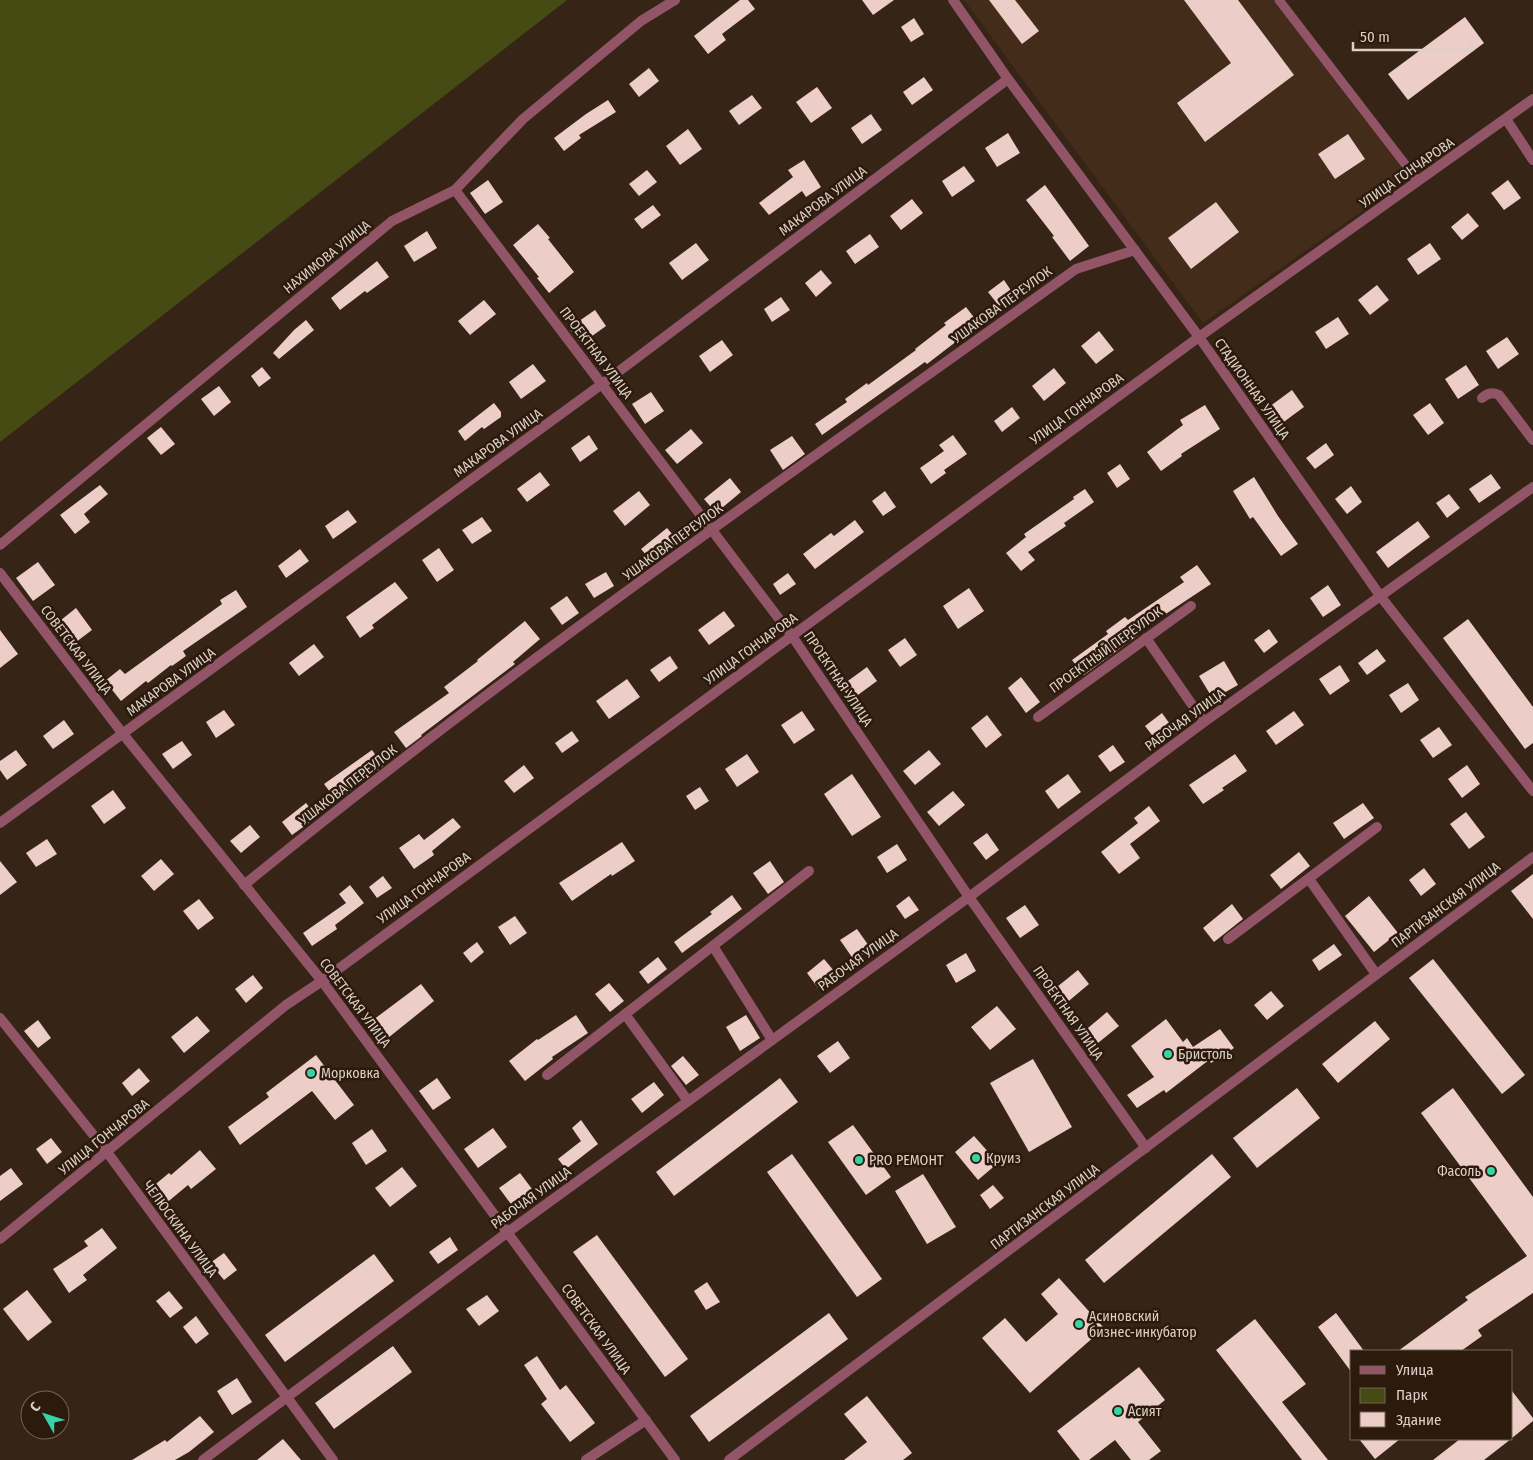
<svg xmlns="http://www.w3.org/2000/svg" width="1533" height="1460" font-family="'Fira Sans Condensed',sans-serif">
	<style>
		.built { fill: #442c1a }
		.green { fill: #464b13 }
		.building { fill: #eccdc7 }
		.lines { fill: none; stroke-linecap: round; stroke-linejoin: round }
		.service { stroke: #925567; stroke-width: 9 }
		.minor { stroke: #925567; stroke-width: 10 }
		.tertiary { stroke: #925567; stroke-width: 10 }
		.poi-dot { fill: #36d4a7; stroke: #2c1a0d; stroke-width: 2 }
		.labels { text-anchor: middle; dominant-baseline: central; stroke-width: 5; stroke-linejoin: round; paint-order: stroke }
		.street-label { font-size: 14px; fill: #ddd0c8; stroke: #2c1a0d }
		.poi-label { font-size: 14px; fill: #ddd0c8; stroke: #2c1a0d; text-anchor: start }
	</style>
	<rect width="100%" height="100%" fill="#362416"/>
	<polygon class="built" points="964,0 1275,0 1409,178 1203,323"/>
	<polygon class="green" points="0,0 567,0 0,442"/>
	<g class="building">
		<polygon points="740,0 748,0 755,9 722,34 726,40 708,54 694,36"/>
		<polygon points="862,0 894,0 873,15"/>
		<polygon points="989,0 1015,0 1039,31 1022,44"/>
		<polygon points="1184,0 1238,0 1294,75 1205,142 1177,103 1231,63"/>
		<polygon points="1465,17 1484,43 1408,100 1388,74"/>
		<polygon points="914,18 924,34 911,42 901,27"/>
		<polygon points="649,68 659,81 639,97 629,84"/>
		<polygon points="924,77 933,90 912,105 903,92"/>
		<polygon points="817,87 832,108 811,123 796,102"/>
		<polygon points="752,95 762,108 739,125 729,111"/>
		<polygon points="608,100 616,112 579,135 581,138 564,151 554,138 586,114"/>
		<polygon points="871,114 882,130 862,144 851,128"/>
		<polygon points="688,129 702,149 680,165 666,146"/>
		<polygon points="1008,133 1020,153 997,167 985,148"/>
		<polygon points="1348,134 1365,159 1335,179 1318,154"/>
		<polygon points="804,160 821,187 806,197 802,191 769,215 759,203 793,177 788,170"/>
		<polygon points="964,166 975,181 952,197 942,181"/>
		<polygon points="647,170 657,182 639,196 629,184"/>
		<polygon points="488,180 503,202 485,214 470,193"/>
		<polygon points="1508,180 1521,198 1504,210 1491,193"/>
		<polygon points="1045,185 1089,246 1070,261 1052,237 1054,236 1026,200"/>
		<polygon points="912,199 923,213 901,230 890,216"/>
		<polygon points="1216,202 1239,232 1191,269 1168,238"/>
		<polygon points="653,205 661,215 642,229 634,219"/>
		<polygon points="1468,213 1479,226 1462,240 1451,227"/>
		<polygon points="538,224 550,238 548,239 574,272 549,293 537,278 539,277 513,245"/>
		<polygon points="427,231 437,248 414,262 404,246"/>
		<polygon points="870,234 879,247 855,264 846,251"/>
		<polygon points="696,243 709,260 682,280 669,263"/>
		<polygon points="1430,243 1441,259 1418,275 1407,259"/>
		<polygon points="377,261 389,277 367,293 365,291 340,310 331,298"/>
		<polygon points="821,270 832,283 816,297 805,283"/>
		<polygon points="1004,280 1014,295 999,306 988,292"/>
		<polygon points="1377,285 1389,300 1370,315 1358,300"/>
		<polygon points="781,297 790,310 772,322 764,309"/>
		<polygon points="484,300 496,314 470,335 458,321"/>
		<polygon points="966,307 979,324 927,364 925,362 822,435 815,424 847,402 845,399 867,383 868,385 916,350 915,349 946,325 944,323"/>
		<polygon points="595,310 606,326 581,344 569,328"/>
		<polygon points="1338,317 1349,334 1326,349 1315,332"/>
		<polygon points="306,320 314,330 279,359 273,353 294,330"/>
		<polygon points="1099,331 1114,350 1096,364 1081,346"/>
		<polygon points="1507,337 1519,354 1498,369 1486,351"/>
		<polygon points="722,340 733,355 710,372 699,356"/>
		<polygon points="533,364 546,381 521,399 509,382"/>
		<polygon points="1466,365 1479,385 1458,399 1445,379"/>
		<polygon points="262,367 271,378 259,387 251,376"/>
		<polygon points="1054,368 1066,383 1044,401 1032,386"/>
		<polygon points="219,386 231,402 214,416 201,399"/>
		<polygon points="1292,390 1304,407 1281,424 1269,407"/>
		<polygon points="651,392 664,411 645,424 632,404"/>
		<polygon points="494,403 501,412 501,417 484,429 482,427 465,441 458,431"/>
		<polygon points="1430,403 1444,423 1428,435 1413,415"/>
		<polygon points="1205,405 1220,429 1181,454 1182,456 1161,471 1147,452 1183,425 1180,420"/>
		<polygon points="1012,407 1020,418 1002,432 994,421"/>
		<polygon points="161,427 175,444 161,455 147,438"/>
		<polygon points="691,429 703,443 677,464 665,450"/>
		<polygon points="589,435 598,449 580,462 571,448"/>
		<polygon points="953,435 967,454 944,470 946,473 931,484 920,468 944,451 939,445"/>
		<polygon points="792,436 805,454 783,470 770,450"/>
		<polygon points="1326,443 1334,455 1315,469 1306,458"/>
		<polygon points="1120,464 1130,479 1117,488 1107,473"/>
		<polygon points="540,472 550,485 527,502 517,489"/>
		<polygon points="1491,474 1501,488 1479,503 1469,489"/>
		<polygon points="1254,477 1278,516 1298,544 1281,556 1253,517 1250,519 1233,491"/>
		<polygon points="730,478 741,492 716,513 704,499"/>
		<polygon points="100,485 108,494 84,514 90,522 75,534 60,515"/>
		<polygon points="1351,486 1362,502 1347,514 1335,499"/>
		<polygon points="1085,489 1094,502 1064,523 1066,526 1028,552 1035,560 1021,571 1006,553 1026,537 1024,534 1074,499 1073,497"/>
		<polygon points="639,491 650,505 625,526 613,511"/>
		<polygon points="885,491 896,507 883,516 872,501"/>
		<polygon points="1449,494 1460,508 1447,518 1436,503"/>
		<polygon points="348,510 357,522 333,539 325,526"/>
		<polygon points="482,517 492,531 472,544 462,530"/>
		<polygon points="855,520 864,532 815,569 803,554 831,533 834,536"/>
		<polygon points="1418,521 1430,537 1388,568 1376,552"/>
		<polygon points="667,528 679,542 653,563 641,549"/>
		<polygon points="439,548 454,570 437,582 422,560"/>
		<polygon points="300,549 309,561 286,578 278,566"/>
		<polygon points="38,562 55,585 33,601 16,578"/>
		<polygon points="1197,565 1211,584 1137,633 1138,635 1084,675 1072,660 1108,634 1106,631 1125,617 1128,620 1184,582 1180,577"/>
		<polygon points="606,572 614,586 594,598 585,584"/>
		<polygon points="788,573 796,584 780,595 773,584"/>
		<polygon points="395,582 408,598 372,625 374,628 360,638 346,617"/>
		<polygon points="1328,585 1341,605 1323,617 1310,598"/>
		<polygon points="969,588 984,611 958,629 943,606"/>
		<polygon points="236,590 247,607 183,651 186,656 172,666 171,665 148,683 146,681 121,701 105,681 120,669 125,674 222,604 220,600"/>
		<polygon points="567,596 579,613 562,625 550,608"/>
		<polygon points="76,608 92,630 72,645 56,624"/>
		<polygon points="724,611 735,626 709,645 698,630"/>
		<polygon points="1468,619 1533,707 1533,743 1525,749 1443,638"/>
		<polygon points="525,621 540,639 513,662 515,664 421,735 422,736 406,748 394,732 449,693 444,687 478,661 477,660"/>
		<polygon points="1269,629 1278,642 1264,653 1254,640"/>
		<polygon points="0,630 18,654 0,668"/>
		<polygon points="905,638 917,655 900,667 888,650"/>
		<polygon points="314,644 324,657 299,676 289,663"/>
		<polygon points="1377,649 1386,661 1367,675 1358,663"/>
		<polygon points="670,656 678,668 659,682 650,670"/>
		<polygon points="1224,661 1238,685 1213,699 1199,676"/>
		<polygon points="1340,665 1350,681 1330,695 1319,679"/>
		<polygon points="867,667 877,681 851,700 841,686"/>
		<polygon points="1021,677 1040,702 1026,713 1008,688"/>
		<polygon points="627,679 640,697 609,719 596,701"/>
		<polygon points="1408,683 1419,700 1401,713 1389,695"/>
		<polygon points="224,710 235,725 216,738 206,722"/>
		<polygon points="802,711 815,730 794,744 781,725"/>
		<polygon points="1294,711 1304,725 1276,745 1266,731"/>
		<polygon points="1162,713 1172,727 1155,739 1145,726"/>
		<polygon points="987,715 1002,735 986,748 971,728"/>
		<polygon points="64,720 74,734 53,749 43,736"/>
		<polygon points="1439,727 1452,745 1433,758 1420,740"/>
		<polygon points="572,731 579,741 562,753 555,743"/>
		<polygon points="182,741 192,755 173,769 162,754"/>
		<polygon points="1113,745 1125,762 1110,772 1098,756"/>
		<polygon points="16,750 27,765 7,780 0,770 0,761"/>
		<polygon points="372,750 383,766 337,801 324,784"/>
		<polygon points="929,750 941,764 915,785 903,771"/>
		<polygon points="747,754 759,772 737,787 725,769"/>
		<polygon points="1235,754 1247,771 1222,788 1224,790 1203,804 1189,785"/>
		<polygon points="524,765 534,778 514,793 504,781"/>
		<polygon points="1467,765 1480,784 1462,798 1448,779"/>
		<polygon points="852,774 881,817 852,836 824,794"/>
		<polygon points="1068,774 1081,792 1058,809 1045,791"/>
		<polygon points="700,787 709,801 695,810 686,796"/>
		<polygon points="113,790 126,808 104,824 91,806"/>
		<polygon points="953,791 965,805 939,826 927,812"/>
		<polygon points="306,803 317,817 292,835 282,822"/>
		<polygon points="1363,803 1374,818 1344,839 1333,823"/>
		<polygon points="1149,806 1160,821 1130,844 1140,858 1119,874 1101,852 1138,823 1134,818"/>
		<polygon points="1466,812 1485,837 1469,849 1450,824"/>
		<polygon points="453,818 461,827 432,851 434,855 414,869 399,848 419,834 424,840"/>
		<polygon points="250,825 260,837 241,853 230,841"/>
		<polygon points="987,833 999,850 986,860 973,843"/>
		<polygon points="47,839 57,854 36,867 26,853"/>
		<polygon points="622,842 635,861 612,876 611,874 572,901 559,883"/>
		<polygon points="897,844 907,860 887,873 877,857"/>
		<polygon points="1299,852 1310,866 1281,889 1270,875"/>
		<polygon points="161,859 174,874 154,891 141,876"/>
		<polygon points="0,861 17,882 0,895"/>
		<polygon points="770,861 784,882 768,894 753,873"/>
		<polygon points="1424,868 1436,884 1421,896 1409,880"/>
		<polygon points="1533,874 1533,919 1511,891"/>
		<polygon points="383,876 392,888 377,898 369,887"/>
		<polygon points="350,885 364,903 335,925 337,929 312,946 303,933 346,903 339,894"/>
		<polygon points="732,895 742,909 682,953 674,942 712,914 710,912"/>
		<polygon points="909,896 919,910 905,919 896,906"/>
		<polygon points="1369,896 1398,933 1374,952 1345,916"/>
		<polygon points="199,899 214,918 198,930 183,911"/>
		<polygon points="1232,904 1243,919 1214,942 1203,928"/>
		<polygon points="1025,905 1039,925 1020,938 1006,918"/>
		<polygon points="515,916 527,933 510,945 498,927"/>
		<polygon points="857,929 871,949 854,960 840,940"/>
		<polygon points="477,942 484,952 471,963 463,953"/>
		<polygon points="1334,944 1342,955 1319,971 1312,960"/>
		<polygon points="966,953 976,971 956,983 946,965"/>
		<polygon points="658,957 667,969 648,984 639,972"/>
		<polygon points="824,959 834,971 834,976 818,988 807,973"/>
		<polygon points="1433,959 1525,1075 1502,1094 1409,978"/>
		<polygon points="1078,970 1089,984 1064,1005 1052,991"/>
		<polygon points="253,975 263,988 246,1003 235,989"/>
		<polygon points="609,983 624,1001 610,1012 595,994"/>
		<polygon points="421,984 434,1001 383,1042 369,1023"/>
		<polygon points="1271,991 1284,1006 1267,1020 1254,1005"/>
		<polygon points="997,1006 1016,1029 990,1050 971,1027"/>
		<polygon points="1107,1012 1119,1026 1093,1047 1082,1033"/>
		<polygon points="576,1015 588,1033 552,1057 553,1059 525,1081 509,1061 537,1039 538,1040"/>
		<polygon points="746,1015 760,1038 740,1051 726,1027"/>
		<polygon points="197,1016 210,1031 184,1053 171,1037"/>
		<polygon points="1166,1019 1183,1042 1187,1038 1193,1047 1220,1029 1234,1048 1211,1063 1209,1060 1166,1093 1164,1090 1137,1108 1127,1095 1154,1077 1131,1046"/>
		<polygon points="38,1020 51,1038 38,1048 24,1031"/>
		<polygon points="1375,1021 1390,1039 1338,1083 1322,1064"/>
		<polygon points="838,1041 850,1058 830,1073 817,1056"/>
		<polygon points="316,1055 354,1105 335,1120 312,1091 240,1145 228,1127 269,1097 266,1093"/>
		<polygon points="683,1056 699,1075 686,1085 671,1066"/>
		<polygon points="1033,1059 1072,1127 1029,1152 990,1083"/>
		<polygon points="139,1068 150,1081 132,1096 122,1083"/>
		<polygon points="437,1078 451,1098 433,1110 419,1091"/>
		<polygon points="780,1078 798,1102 674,1196 656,1172"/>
		<polygon points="654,1082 664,1095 642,1113 631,1099"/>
		<polygon points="1297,1088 1320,1118 1257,1168 1233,1138"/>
		<polygon points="1453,1088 1533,1197 1533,1293 1478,1330 1482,1336 1461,1351 1398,1351 1468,1300 1465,1297 1527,1256 1421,1113"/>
		<polygon points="581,1120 598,1144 566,1169 558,1159 581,1141 572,1128"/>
		<polygon points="853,1125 891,1177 866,1195 828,1142"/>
		<polygon points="493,1128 507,1147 478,1168 464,1149"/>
		<polygon points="372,1129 387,1151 366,1165 352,1143"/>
		<polygon points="974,1136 998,1163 978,1180 955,1152"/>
		<polygon points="51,1138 62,1152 47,1164 36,1149"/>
		<polygon points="200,1150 216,1169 191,1189 188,1185 164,1205 151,1188 169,1173 171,1175"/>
		<polygon points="792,1154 882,1279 857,1297 767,1172"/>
		<polygon points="1212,1154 1231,1177 1104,1283 1085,1260"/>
		<polygon points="402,1167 417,1186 390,1207 375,1188"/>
		<polygon points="11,1168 23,1184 0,1201 0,1176"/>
		<polygon points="520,1173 535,1193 514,1208 499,1188"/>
		<polygon points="923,1174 956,1227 927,1244 895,1191"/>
		<polygon points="993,1185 1004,1198 990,1209 980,1195"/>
		<polygon points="102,1228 117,1248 83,1275 87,1280 69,1293 53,1269 88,1246 84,1241"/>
		<polygon points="597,1235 688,1359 665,1377 573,1252"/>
		<polygon points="450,1237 458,1250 438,1264 429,1252"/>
		<polygon points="224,1253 237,1270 224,1280 210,1263"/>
		<polygon points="374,1254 394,1281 285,1362 265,1335"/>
		<polygon points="1059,1278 1104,1328 1030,1393 982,1338 1005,1318 1026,1342 1058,1314 1041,1294"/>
		<polygon points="707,1282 720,1302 706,1310 694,1291"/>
		<polygon points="27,1290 52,1322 28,1341 3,1309"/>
		<polygon points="169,1291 183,1308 170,1318 156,1301"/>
		<polygon points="487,1295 499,1311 479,1326 466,1309"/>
		<polygon points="829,1313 848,1339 709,1442 690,1416"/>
		<polygon points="1336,1313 1364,1351 1352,1351 1352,1373 1318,1327"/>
		<polygon points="196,1316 209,1334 196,1344 183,1327"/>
		<polygon points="1255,1319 1306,1384 1282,1402 1328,1460 1302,1460 1216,1350"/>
		<polygon points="393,1346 412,1372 334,1429 315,1403"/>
		<polygon points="537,1356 560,1390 566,1385 595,1423 570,1442 541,1404 547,1399 524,1365"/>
		<polygon points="1139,1367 1165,1400 1138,1422 1161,1451 1149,1460 1131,1460 1115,1440 1089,1460 1080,1460 1057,1431"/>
		<polygon points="237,1378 252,1402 232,1415 217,1391"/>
		<polygon points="1512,1391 1533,1418 1533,1421 1512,1438"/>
		<polygon points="867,1396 912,1453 903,1460 844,1460 867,1442 844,1414"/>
		<polygon points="200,1416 214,1432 189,1452 175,1460 132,1460 165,1440 167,1442"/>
		<polygon points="283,1439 301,1460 257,1460"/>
		<polygon points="1359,1439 1400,1439 1375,1459"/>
		<polygon points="1460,1439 1511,1439 1484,1460 1433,1460"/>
	</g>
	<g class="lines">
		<polyline class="service" points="1279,0 1418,181"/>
		<g class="minor">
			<polyline points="953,0 1008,79 1199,337 1381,597 1533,791"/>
			<polyline points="1506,119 1533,160"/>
			<polyline points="455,190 792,636 969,897 1146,1148"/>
			<path d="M 1482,398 C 1488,393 1492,392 1499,395 L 1533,440"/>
			<polyline points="0,545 392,221 455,190 523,119 641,21 675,0"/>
			<polyline points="0,573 123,734 322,981 675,1460"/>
			<polyline points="1146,638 1204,722"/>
			<polyline points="1038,717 1191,606"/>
			<polyline points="0,823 602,384 1008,79"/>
			<polyline points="1309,879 1376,974"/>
			<path d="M 244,885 C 512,666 796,470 1076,269 L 1135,250"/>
			<polyline points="1228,939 1377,827"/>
			<polyline points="713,946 772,1040"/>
			<polyline points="625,1014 688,1101"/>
			<polyline points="0,1018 107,1152 333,1460"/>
			<polyline points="547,1075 809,871"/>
			<polyline points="203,1460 508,1232 969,897 1204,722 1533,487"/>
			<polyline points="586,1460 646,1420"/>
			<polyline points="729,1460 1533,857"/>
		</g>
		<polyline class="tertiary" points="0,1239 286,1005 322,981 1199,337 1533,99"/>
	</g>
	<g class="poi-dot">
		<circle cx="1168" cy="1054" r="5"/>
		<circle cx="311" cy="1073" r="5"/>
		<circle cx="976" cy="1158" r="5"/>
		<circle cx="859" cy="1160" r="5"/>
		<circle cx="1491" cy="1171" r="5"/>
		<circle cx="1079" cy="1324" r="5"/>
		<circle cx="1118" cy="1411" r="5"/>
	</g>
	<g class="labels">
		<g class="street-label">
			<text transform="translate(1407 173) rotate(-35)">УЛИЦА ГОНЧАРОВА</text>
			<text transform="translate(823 201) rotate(-37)">МАКАРОВА УЛИЦА</text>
			<text transform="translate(327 257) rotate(-39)">НАХИМОВА УЛИЦА</text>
			<text transform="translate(1002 305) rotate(-36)">УШАКОВА ПЕРЕУЛОК</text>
			<text transform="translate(596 353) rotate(53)">ПРОЕКТНАЯ УЛИЦА</text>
			<text transform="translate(1252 389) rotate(55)">СТАДИОННАЯ УЛИЦА</text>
			<text transform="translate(1077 409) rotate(-36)">УЛИЦА ГОНЧАРОВА</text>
			<text transform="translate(498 443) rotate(-36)">МАКАРОВА УЛИЦА</text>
			<text transform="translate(673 542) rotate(-36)">УШАКОВА ПЕРЕУЛОК</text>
			<text transform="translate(751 649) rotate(-36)">УЛИЦА ГОНЧАРОВА</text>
			<text transform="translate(76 650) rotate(53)">СОВЕТСКАЯ УЛИЦА</text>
			<text transform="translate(1106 650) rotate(-36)">ПРОЕКТНЫЙ ПЕРЕУЛОК</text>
			<text transform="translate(838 679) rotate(56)">ПРОЕКТНАЯ УЛИЦА</text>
			<text transform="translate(171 682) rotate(-36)">МАКАРОВА УЛИЦА</text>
			<text transform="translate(1185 720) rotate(-36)">РАБОЧАЯ УЛИЦА</text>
			<text transform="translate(348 785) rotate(-38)">УШАКОВА ПЕРЕУЛОК</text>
			<text transform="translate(424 888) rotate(-36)">УЛИЦА ГОНЧАРОВА</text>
			<text transform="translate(1446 905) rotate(-37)">ПАРТИЗАНСКАЯ УЛИЦА</text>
			<text transform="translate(858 960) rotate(-36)">РАБОЧАЯ УЛИЦА</text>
			<text transform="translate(355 1003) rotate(53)">СОВЕТСКАЯ УЛИЦА</text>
			<text transform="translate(1068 1013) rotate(55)">ПРОЕКТНАЯ УЛИЦА</text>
			<text transform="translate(104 1137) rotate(-39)">УЛИЦА ГОНЧАРОВА</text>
			<text transform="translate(531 1198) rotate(-36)">РАБОЧАЯ УЛИЦА</text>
			<text transform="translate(1045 1207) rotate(-37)">ПАРТИЗАНСКАЯ УЛИЦА</text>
			<text transform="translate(180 1229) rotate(54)">ЧЕЛЮСКИНА УЛИЦА</text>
			<text transform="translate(596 1329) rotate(54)">СОВЕТСКАЯ УЛИЦА</text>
		</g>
		<g class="poi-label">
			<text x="1178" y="1054">Бристоль</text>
			<text x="321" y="1073">Морковка</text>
			<text x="986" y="1158">Круиз</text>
			<text x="869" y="1160">PRO РЕМОНТ</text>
			<text x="1481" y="1171" text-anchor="end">Фасоль</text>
			<text x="1089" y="1316">Асиновский<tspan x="1089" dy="16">бизнес-инкубатор</tspan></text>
			<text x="1128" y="1411">Асият</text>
		</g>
	</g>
	<rect x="1350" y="1350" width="162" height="90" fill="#2c1a0d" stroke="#736358"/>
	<rect x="1360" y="1366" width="25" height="8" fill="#925567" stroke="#736358"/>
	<text x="1396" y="1375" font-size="15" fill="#ddd0c8">Улица</text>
	<rect x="1360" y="1388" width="25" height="15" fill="#464b13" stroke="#736358"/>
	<text x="1396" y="1400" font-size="15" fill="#ddd0c8">Парк</text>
	<rect x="1360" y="1412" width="25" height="15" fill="#eccdc7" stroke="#736358"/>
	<text x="1396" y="1425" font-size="15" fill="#ddd0c8">Здание</text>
	<g transform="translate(45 1415) rotate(309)"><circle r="24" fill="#2c1a0d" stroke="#736358"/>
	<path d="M0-4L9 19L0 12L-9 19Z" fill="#36d4a7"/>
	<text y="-8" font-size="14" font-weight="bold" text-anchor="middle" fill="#ddd0c8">С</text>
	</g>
	<path d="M1353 42v8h119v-8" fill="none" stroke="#ddd0c8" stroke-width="2.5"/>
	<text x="1360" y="42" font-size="15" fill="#ddd0c8" stroke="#2c1a0d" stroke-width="4" paint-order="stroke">50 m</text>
</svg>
